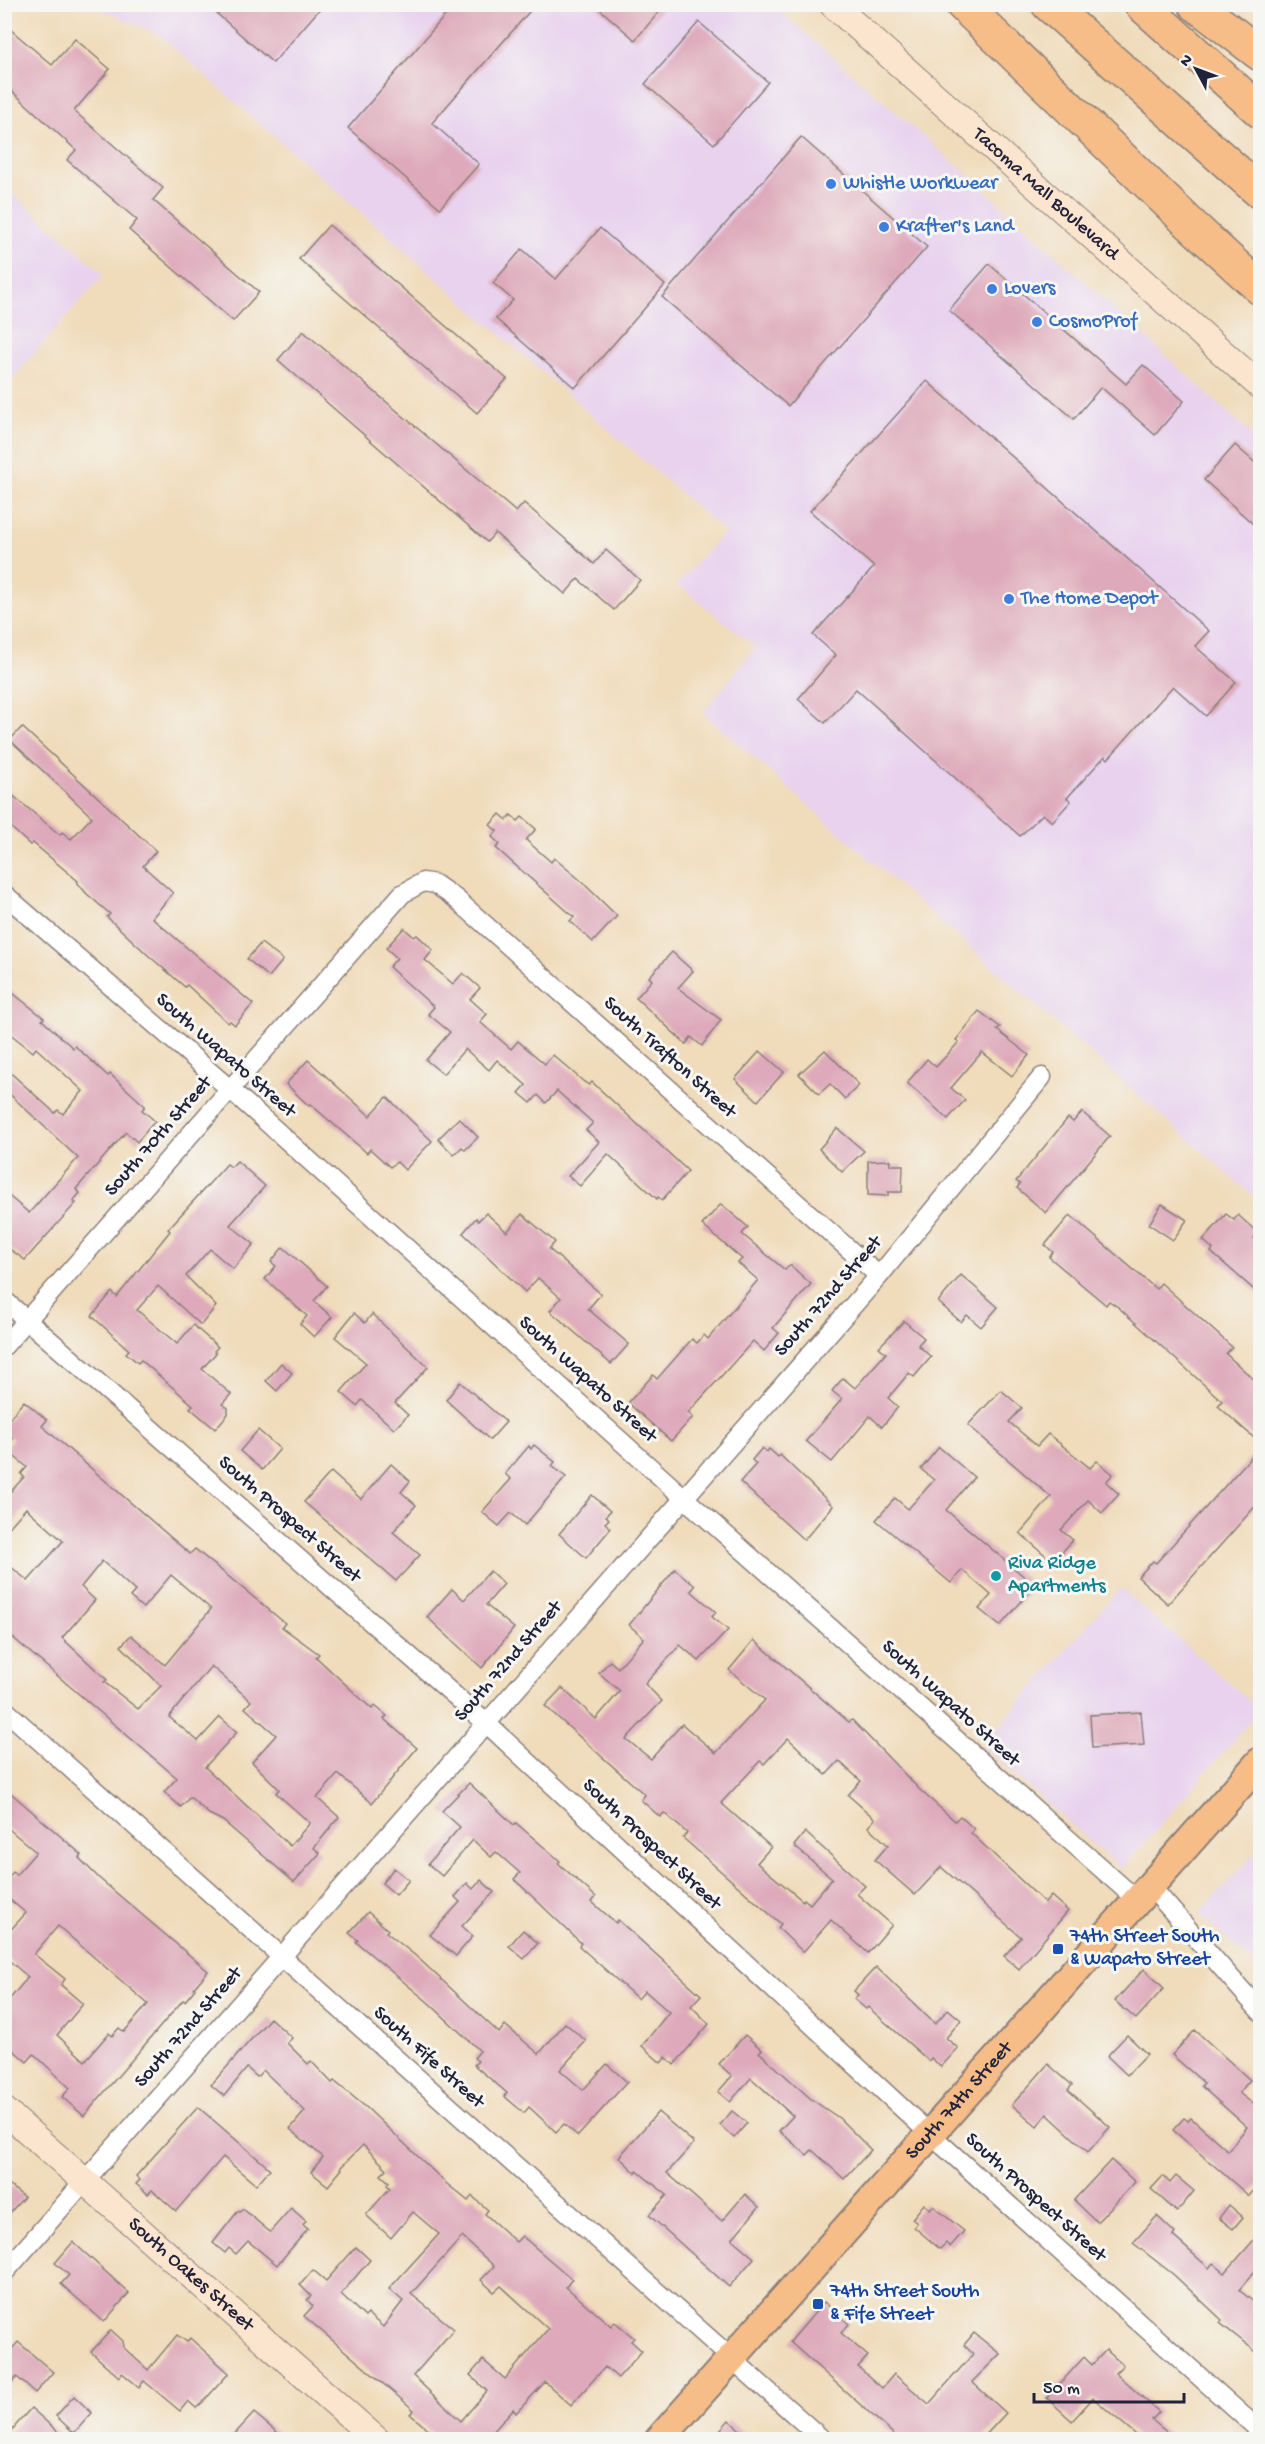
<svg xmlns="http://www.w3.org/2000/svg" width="1265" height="2444" font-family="'Gochi Hand',sans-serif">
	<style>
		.built { fill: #e8d2ee }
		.building { fill: #deaabb; fill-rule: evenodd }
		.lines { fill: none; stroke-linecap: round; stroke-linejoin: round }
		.street-casing { stroke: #897e7a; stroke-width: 21 }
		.secondary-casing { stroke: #897e7a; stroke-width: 28 }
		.primary-casing { stroke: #897e7a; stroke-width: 32 }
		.highway-casing { stroke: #897e7a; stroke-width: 36 }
		.street { stroke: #fff; stroke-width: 18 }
		.secondary { stroke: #fce5cf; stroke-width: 26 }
		.primary { stroke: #f7bd88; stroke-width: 28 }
		.highway { stroke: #f7bd88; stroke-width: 33 }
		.shop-dot { fill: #3f7fe0; stroke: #f6f6f2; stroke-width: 2 }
		.culture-dot { fill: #0f9aa8; stroke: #f6f6f2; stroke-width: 2 }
		.transit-dot { fill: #1a4fb4; stroke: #f6f6f2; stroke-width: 2 }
		.labels { text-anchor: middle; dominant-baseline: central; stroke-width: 6; stroke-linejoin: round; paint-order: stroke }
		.shop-label { font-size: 20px; fill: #366cbe; stroke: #f6f6f2; text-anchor: start }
		.street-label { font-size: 20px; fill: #22223b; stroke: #f6f6f2 }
		.culture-label { font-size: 20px; fill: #0d838f; stroke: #f6f6f2; text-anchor: start }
		.transit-label { font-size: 20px; fill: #164399; stroke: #f6f6f2; text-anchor: start }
	</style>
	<rect width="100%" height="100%" fill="#f6f6f2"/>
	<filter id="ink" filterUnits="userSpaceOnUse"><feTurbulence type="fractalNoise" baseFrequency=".0167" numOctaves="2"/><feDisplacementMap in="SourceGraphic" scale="12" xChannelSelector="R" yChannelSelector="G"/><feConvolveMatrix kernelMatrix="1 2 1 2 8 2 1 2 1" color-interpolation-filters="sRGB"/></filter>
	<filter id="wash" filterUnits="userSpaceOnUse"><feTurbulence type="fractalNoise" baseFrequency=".008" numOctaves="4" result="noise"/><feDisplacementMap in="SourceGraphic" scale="24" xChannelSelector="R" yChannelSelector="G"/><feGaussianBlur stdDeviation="1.35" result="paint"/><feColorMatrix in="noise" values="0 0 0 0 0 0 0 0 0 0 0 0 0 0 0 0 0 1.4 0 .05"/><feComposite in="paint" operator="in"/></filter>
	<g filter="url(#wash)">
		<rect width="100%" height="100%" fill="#f0dbba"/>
		<g class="built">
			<polygon points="92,5 773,5 979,185 1260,442 1260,1202 703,713 756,647 677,584 725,532 158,34"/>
			<polygon points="5,187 104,274 5,387"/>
			<polygon points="1120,1588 1260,1710 1122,1869 982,1746"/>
			<polygon points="1260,1848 1260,1969 1199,1914"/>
		</g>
		<g id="blocks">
			<g class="building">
				<polygon points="206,4 324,4 273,63"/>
				<polygon points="455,4 536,4 432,123 479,164 440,208 348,128"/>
				<polygon points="594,4 666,4 635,40"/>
				<polygon points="699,22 768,82 714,144 645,84"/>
				<polygon points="4,24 52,65 75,39 110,69 74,111 163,188 153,200 259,292 233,321 129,230 137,220 67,160 76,150 4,84"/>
				<polygon points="801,137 927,247 788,406 662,297"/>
				<polygon points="329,225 507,379 477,413 299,259"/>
				<polygon points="600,228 665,285 575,388 496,319 513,300 493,283 522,249 556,279"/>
				<polygon points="989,264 1126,384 1143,365 1184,401 1155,435 1101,387 1074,419 949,310"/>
				<polygon points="303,331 516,512 524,503 594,564 606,550 640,580 614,610 578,579 565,594 495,533 487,542 278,360"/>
				<polygon points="927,381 1209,631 1195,646 1236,682 1206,716 1173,686 1108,759 1105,756 1067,798 1071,801 1052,822 1043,814 1020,836 856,689 825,723 798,699 836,655 813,635 874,567 810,511"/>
				<polygon points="1235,445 1260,467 1260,530 1204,480"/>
				<polygon points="22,727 156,851 143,866 173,893 152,918 253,1004 235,1025 230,1021 228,1023 187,985 185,987 149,956 107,917 110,914 86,893 77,882 78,881 33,843 30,845 4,821 4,788 60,835 62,832 71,839 92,817 10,740"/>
				<polygon points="500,814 507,820 511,815 518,821 522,817 536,829 526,840 551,862 554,858 579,879 617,916 593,942 570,921 574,917 496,848 500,844 492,837 497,831 490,825"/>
				<polygon points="404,928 414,937 417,935 433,950 425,960 453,984 463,973 480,988 470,999 487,1014 480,1022 511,1049 518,1041 545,1064 553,1055 584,1082 589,1085 592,1082 688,1171 662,1200 658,1197 657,1199 608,1154 580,1186 568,1176 599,1142 586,1130 593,1123 557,1091 546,1103 538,1095 531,1103 519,1093 526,1085 497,1060 489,1070 465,1049 443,1074 426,1060 450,1032 428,1014 434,1007 389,967 397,958 386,948"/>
				<polygon points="261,943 283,960 269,977 247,959"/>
				<polygon points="672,952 693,971 678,988 721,1020 702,1046 691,1037 686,1044 636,998 652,980 649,977"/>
				<polygon points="4,986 44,1018 42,1020 73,1048 75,1046 108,1076 110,1074 145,1106 142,1110 155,1121 137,1142 126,1132 76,1189 80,1193 73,1201 76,1203 25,1260 4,1245 4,1192 29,1213 78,1158 4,1089 4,1067 55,1113 58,1110 63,1114 83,1091 36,1048 33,1052 4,1029"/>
				<polygon points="979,1011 1000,1027 997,1030 1029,1055 1012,1076 982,1052 951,1088 965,1100 948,1119 907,1083 927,1059 936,1067 959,1042 956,1040"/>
				<polygon points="825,1050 859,1085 845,1099 830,1084 819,1094 799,1074"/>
				<polygon points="760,1051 784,1072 758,1101 735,1079"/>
				<polygon points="308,1060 370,1116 387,1097 432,1141 405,1170 397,1162 390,1167 370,1149 367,1153 310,1104 309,1106 286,1084"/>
				<polygon points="1082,1112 1110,1136 1046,1213 1017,1188 1020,1184 1016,1181 1068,1118 1073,1122"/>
				<polygon points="459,1118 478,1137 465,1150 462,1147 454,1155 438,1139"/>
				<polygon points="837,1128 864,1151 842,1172 819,1149"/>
				<polygon points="890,1160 890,1165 903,1165 902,1192 888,1192 888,1196 868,1195 868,1161"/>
				<polygon points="237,1161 265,1186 230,1225 254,1244 233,1269 210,1249 186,1276 216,1306 201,1325 158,1286 137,1310 177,1344 193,1325 218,1347 214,1351 216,1353 202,1369 231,1394 222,1404 228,1408 228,1414 215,1429 190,1408 193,1405 141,1360 138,1363 126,1353 129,1350 92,1316 112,1292 117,1297 170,1231 168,1229 227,1164 231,1167"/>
				<polygon points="721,1204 748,1227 742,1234 785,1270 790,1265 811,1284 773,1328 779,1333 764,1351 753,1341 688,1413 693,1417 671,1441 628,1403 653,1375 657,1379 692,1339 697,1343 704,1335 708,1339 758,1280 738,1263 742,1259 702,1225"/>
				<polygon points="1162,1204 1187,1220 1173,1240 1149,1224"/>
				<polygon points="486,1213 507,1232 522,1214 555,1242 549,1249 601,1294 588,1309 629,1344 611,1364 550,1311 561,1298 538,1278 525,1292 463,1233 476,1218 478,1221"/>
				<polygon points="1226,1214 1234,1220 1238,1215 1258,1233 1254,1238 1260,1244 1260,1295 1211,1252 1213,1249 1203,1240"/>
				<polygon points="1070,1215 1156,1289 1161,1283 1232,1347 1226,1354 1260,1385 1260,1443 1218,1406 1222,1401 1118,1307 1109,1301 1106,1305 1049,1257 1053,1252 1045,1245"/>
				<polygon points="283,1247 327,1286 314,1301 332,1317 314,1337 300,1324 307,1316 265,1279 276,1266 271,1262"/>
				<polygon points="961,1275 998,1307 981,1327 967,1315 961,1322 938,1302"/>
				<polygon points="354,1313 365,1323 372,1314 428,1367 395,1403 408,1415 394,1429 362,1400 357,1406 341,1392 366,1363 335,1337"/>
				<polygon points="904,1321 924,1338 918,1345 931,1357 914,1377 909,1373 888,1398 898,1407 882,1427 870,1416 832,1462 806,1441 842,1399 832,1391 843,1378 855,1388 886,1353 879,1347"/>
				<polygon points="281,1363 292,1373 277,1391 266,1381"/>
				<polygon points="460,1382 506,1422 490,1440 446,1400"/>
				<polygon points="1001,1390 1022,1408 1009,1422 1037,1446 1048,1434 1090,1468 1097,1461 1113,1474 1106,1482 1119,1494 1102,1513 1088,1500 1061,1530 1073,1540 1053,1562 1020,1533 1051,1497 968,1425"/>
				<path d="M 24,1401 L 47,1420 L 42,1426 L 190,1554 L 195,1549 L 285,1623 L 282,1627 L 319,1654 L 316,1657 L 372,1709 L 375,1706 L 387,1716 L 384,1719 L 417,1748 L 372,1803 L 338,1774 L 317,1798 L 339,1817 L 314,1848 L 320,1853 L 294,1882 L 223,1821 L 209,1814 L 190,1797 L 181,1807 L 164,1792 L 177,1778 L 4,1630 L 4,1561 L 28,1581 L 63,1541 L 26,1508 L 4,1533 L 4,1499 L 24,1477 L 21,1474 L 27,1467 L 5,1449 L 13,1439 L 4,1432 L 4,1425 ZM 102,1561 L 135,1591 L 130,1597 L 143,1608 L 171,1575 L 211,1609 L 165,1665 L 131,1635 L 121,1646 L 161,1686 L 138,1709 L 104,1682 L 107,1680 L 62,1638 L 95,1600 L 81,1587 ZM 211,1666 L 251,1701 L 245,1708 L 276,1735 L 252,1762 L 279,1789 L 276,1793 L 310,1823 L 290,1846 L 205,1767 L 237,1732 L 220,1717 L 198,1741 L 169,1717 Z"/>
				<polygon points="258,1430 280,1449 262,1470 240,1451"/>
				<polygon points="534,1445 555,1462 552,1466 566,1477 525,1525 511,1513 499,1526 482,1512 511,1479 505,1474 529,1446 531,1449"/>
				<polygon points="939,1447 974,1477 946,1510 1035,1586 1000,1626 979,1609 991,1595 962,1570 951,1583 876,1520 895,1498 908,1509 934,1480 921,1469"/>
				<polygon points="1260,1447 1260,1501 1168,1604 1138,1577 1153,1561 1156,1563"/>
				<polygon points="762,1448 767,1452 769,1449 778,1457 780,1455 833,1506 804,1540 740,1482 756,1464 752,1460"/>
				<polygon points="391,1464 410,1481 401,1492 416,1505 393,1532 420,1555 396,1581 304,1502 331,1472 361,1499"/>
				<polygon points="592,1495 610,1511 606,1516 609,1519 605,1523 611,1528 586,1558 559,1534"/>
				<polygon points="675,1569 695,1586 691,1591 716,1612 712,1617 728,1630 699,1661 680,1645 645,1684 662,1701 626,1739 651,1759 682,1724 716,1753 765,1700 729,1670 754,1640 849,1722 852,1720 921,1791 955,1821 960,1816 974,1829 971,1833 1045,1903 1051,1896 1068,1911 1019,1969 1004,1956 1021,1937 941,1867 915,1895 875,1860 888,1845 868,1827 875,1819 848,1795 861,1781 839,1761 826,1775 788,1738 764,1764 760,1761 721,1803 771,1847 757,1863 803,1901 804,1899 810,1904 832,1878 794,1846 805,1832 865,1886 857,1894 892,1925 868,1953 831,1920 803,1952 778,1928 781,1924 683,1838 687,1833 664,1813 660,1817 641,1800 645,1795 545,1706 562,1688 596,1719 620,1691 599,1673 610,1661 618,1668 644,1638 629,1625"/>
				<polygon points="490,1571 504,1584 486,1605 514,1628 482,1668 427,1617 452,1589 464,1600"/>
				<polygon points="1141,1712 1144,1745 1092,1748 1090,1715"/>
				<polygon points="469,1783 514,1825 516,1823 560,1861 558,1863 596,1897 592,1902 616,1923 618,1920 701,1995 691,2006 709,2024 674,2065 666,2057 661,2063 642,2046 669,2012 645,1991 638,1999 579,1946 581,1943 514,1879 520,1873 496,1852 491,1857 473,1840 442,1876 428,1864 460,1827 442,1811"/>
				<path d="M 4,1787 L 82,1855 L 79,1858 L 100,1879 L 208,1971 L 194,1988 L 195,1989 L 185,2001 L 183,2000 L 84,2116 L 62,2097 L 70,2088 L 34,2054 L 27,2062 L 4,2042 L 4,2006 L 28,1977 L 4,1956 L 4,1937 L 26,1913 L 4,1895 L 4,1882 L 13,1872 L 16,1875 L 36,1852 L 4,1825 ZM 58,1926 L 148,2004 L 124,2032 L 119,2028 L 112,2036 L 109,2033 L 85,2061 L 57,2035 L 83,2004 L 61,1985 L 65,1979 L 34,1954 Z"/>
				<polygon points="394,1868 409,1880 396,1895 382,1883"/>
				<polygon points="481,1880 494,1892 462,1926 473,1936 456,1956 430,1935 460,1902 455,1897 467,1883 473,1889"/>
				<polygon points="368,1912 388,1930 386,1932 417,1957 499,2033 505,2025 539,2054 565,2023 586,2041 560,2070 583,2090 607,2064 627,2082 578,2136 564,2124 556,2132 529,2107 524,2113 504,2096 507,2093 474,2065 478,2061 474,2058 480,2051 429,2003 356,1942 358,1940 349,1933"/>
				<polygon points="523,1930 538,1943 524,1959 509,1946"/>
				<polygon points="876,1967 935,2024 948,2009 961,2020 946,2038 958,2048 941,2067 931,2058 929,2061 868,2007 866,2009 854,1999 858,1995 854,1991"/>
				<polygon points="1144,1969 1164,1988 1136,2019 1115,2001"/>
				<path d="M 270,2018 L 292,2038 L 287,2043 L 308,2064 L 311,2061 L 332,2083 L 334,2081 L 367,2108 L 447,2184 L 468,2201 L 472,2196 L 488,2210 L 485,2214 L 516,2242 L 522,2236 L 572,2279 L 566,2287 L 611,2326 L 615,2322 L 634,2338 L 631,2341 L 642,2351 L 618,2378 L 605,2367 L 571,2405 L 545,2382 L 516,2413 L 513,2409 L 487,2439 L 439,2439 L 410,2414 L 414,2410 L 304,2316 L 313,2306 L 307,2300 L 311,2296 L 300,2285 L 313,2270 L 326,2281 L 356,2247 L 370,2260 L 341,2294 L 365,2317 L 368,2314 L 383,2327 L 403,2301 L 389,2289 L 439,2234 L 413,2212 L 391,2238 L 366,2215 L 390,2188 L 387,2185 L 389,2182 L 381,2175 L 387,2169 L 363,2145 L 340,2168 L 342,2169 L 328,2186 L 311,2172 L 323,2157 L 290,2129 L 305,2111 L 263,2070 L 257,2077 L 247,2068 L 224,2096 L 211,2085 ZM 462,2237 L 494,2266 L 481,2280 L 494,2292 L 501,2286 L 548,2329 L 505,2379 L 483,2360 L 470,2375 L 487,2391 L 461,2421 L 413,2376 L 454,2329 L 411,2294 Z"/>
				<polygon points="1195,2030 1250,2080 1239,2093 1260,2109 1260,2183 1249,2196 1173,2130 1184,2118 1188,2121 1191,2118 1228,2151 1247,2127 1201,2086 1204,2083 1172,2055"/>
				<polygon points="745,2035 762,2050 759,2052 811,2099 839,2118 871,2150 844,2179 812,2150 807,2155 779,2131 793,2116 751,2078 730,2102 718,2092 732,2076 719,2064"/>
				<polygon points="1127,2035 1147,2054 1127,2075 1107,2056"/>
				<polygon points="1048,2064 1072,2085 1068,2090 1110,2127 1088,2152 1047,2114 1037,2126 1012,2105"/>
				<polygon points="198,2107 270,2169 256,2185 223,2157 176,2211 152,2190 148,2194 136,2184 140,2180 136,2176"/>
				<polygon points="732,2111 747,2123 734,2138 720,2125"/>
				<polygon points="658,2112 694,2143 667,2173 722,2221 745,2194 759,2207 732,2239 754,2258 729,2287 649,2215 667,2195 637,2171 636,2173 619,2157"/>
				<polygon points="1111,2160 1135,2182 1097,2222 1074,2200"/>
				<polygon points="1163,2176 1170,2183 1176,2176 1194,2191 1177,2212 1151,2189"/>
				<polygon points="4,2181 24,2197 4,2219"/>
				<polygon points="924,2204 930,2209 933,2206 964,2231 950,2247 946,2243 940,2249 914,2227 917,2223 912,2219"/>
				<polygon points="1229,2205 1243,2217 1233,2229 1219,2218"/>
				<polygon points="291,2208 306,2221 303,2225 308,2229 277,2265 248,2241 236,2254 229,2248 225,2253 213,2243 238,2211 240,2212 243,2209 270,2232"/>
				<polygon points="1157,2216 1175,2233 1173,2236 1209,2268 1213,2263 1225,2273 1260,2233 1260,2265 1239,2290 1260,2307 1260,2355 1220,2323 1222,2320 1174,2275 1133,2243"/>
				<polygon points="73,2242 129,2293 104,2322 61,2284 69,2275 55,2263"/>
				<polygon points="824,2302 849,2324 841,2333 868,2356 858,2367 882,2388 894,2374 929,2404 973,2354 964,2345 974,2333 1000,2354 972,2382 1006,2413 982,2439 899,2439 790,2342"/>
				<polygon points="111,2330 123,2341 124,2348 148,2370 177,2335 187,2342 190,2338 229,2373 203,2402 196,2408 188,2401 180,2411 144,2381 139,2387 122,2373 119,2377 91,2352"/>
				<polygon points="18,2342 53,2372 35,2393 17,2377 4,2392 4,2358"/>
				<polygon points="1106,2350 1123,2365 1115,2373 1159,2412 1152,2420 1175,2439 1141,2439 1093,2398 1072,2421 1047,2398 1084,2357 1092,2365"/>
				<polygon points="74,2396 92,2413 74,2433 56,2416"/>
				<polygon points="31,2408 66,2439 4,2439"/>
				<polygon points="254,2413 285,2439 230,2439"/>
				<polygon points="729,2420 750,2439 712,2439"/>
			</g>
		</g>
	</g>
	<g filter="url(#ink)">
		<use href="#blocks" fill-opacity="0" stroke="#897e7a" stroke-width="1.5"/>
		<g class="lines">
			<defs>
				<g id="street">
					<polyline points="4,894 231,1090 683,1497 1138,1901"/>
					<polyline points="4,1300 486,1723 930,2134 1260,2431"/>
					<polyline points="4,1346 402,894 423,882 435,884 455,898 879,1276"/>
					<polyline points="4,1709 823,2440"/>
					<polyline points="1151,1887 1260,2011"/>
					<polyline points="4,2273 879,1276 1042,1077"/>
				</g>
				<g id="secondary">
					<path id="s1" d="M 832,4 L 1260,386"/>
					<path id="s2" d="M 4,2110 L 377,2440"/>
				</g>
				<g id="primary">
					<path id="s3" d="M 659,2440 L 1260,1762"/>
				</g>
				<g id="highway">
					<polyline points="962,4 1187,221 1260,288"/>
					<polyline points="1048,4 1260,192"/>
					<polyline points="1141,4 1260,111"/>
					<polyline points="1195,4 1260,54"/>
				</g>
			</defs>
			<use href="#street" class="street-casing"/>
			<use href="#secondary" class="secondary-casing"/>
			<use href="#primary" class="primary-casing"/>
			<use href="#highway" class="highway-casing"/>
			<use href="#street" class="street"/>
			<use href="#secondary" class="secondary"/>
			<use href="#primary" class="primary"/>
			<use href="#highway" class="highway"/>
		</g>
	</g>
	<g class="shop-dot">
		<circle cx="831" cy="184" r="6"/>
		<circle cx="884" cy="227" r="6"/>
		<circle cx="992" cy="289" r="6"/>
		<circle cx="1037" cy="322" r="6"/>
		<circle cx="1009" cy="599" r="6"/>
	</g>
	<circle class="culture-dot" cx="996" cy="1576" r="6"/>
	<g class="transit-dot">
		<rect x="1052" y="1943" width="12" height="12" rx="3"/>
		<rect x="812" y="2298" width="12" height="12" rx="3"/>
	</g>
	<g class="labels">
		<g class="shop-label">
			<text x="843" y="184">Whistle Workwear</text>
			<text x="896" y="227">Krafter's Land</text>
			<text x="1004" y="289">Lovers</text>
			<text x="1049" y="322">CosmoProf</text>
			<text x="1021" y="599">The Home Depot</text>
		</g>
		<g class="street-label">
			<text stroke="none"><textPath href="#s1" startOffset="286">Tacoma Mall Boulevard</textPath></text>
			<text transform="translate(225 1056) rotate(41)">South Wapato Street</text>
			<text transform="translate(669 1058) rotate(42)">South Trafton Street</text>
			<text transform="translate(159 1137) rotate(-49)">South 70th Street</text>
			<text transform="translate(829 1297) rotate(-49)">South 72nd Street</text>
			<text transform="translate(587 1380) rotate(42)">South Wapato Street</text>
			<text transform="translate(289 1520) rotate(41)">South Prospect Street</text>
			<text transform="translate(509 1662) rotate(-49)">South 72nd Street</text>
			<text transform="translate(950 1704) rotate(42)">South Wapato Street</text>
			<text transform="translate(651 1845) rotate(43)">South Prospect Street</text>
			<text transform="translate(189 2028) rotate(-49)">South 72nd Street</text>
			<text transform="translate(428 2058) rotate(42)">South Fife Street</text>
			<text stroke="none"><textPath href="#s3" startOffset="453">South 74th Street</textPath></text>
			<text transform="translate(1035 2198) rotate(42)">South Prospect Street</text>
			<text stroke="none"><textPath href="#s2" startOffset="249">South Oakes Street</textPath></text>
		</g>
		<g class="culture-label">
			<text x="1008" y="1564">Riva Ridge<tspan x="1008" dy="23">Apartments</tspan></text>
		</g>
		<g class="transit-label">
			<text x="1070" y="1937">74th Street South<tspan x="1070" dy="23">&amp; Wapato Street</tspan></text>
			<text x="830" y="2292">74th Street South<tspan x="830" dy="23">&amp; Fife Street</tspan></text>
		</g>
	</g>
	<rect width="1265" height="2444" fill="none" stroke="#f6f6f2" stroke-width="24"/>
	<g transform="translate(1196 69) rotate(311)" stroke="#f6f6f2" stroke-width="4.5" paint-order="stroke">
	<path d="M0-4.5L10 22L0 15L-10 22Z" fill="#22223b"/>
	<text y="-9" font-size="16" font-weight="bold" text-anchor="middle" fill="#22223b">N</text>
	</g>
	<path d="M1034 2393v9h150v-9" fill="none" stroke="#22223b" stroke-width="3"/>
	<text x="1043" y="2393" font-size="18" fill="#22223b" stroke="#f6f6f2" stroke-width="4.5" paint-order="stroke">50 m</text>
</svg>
